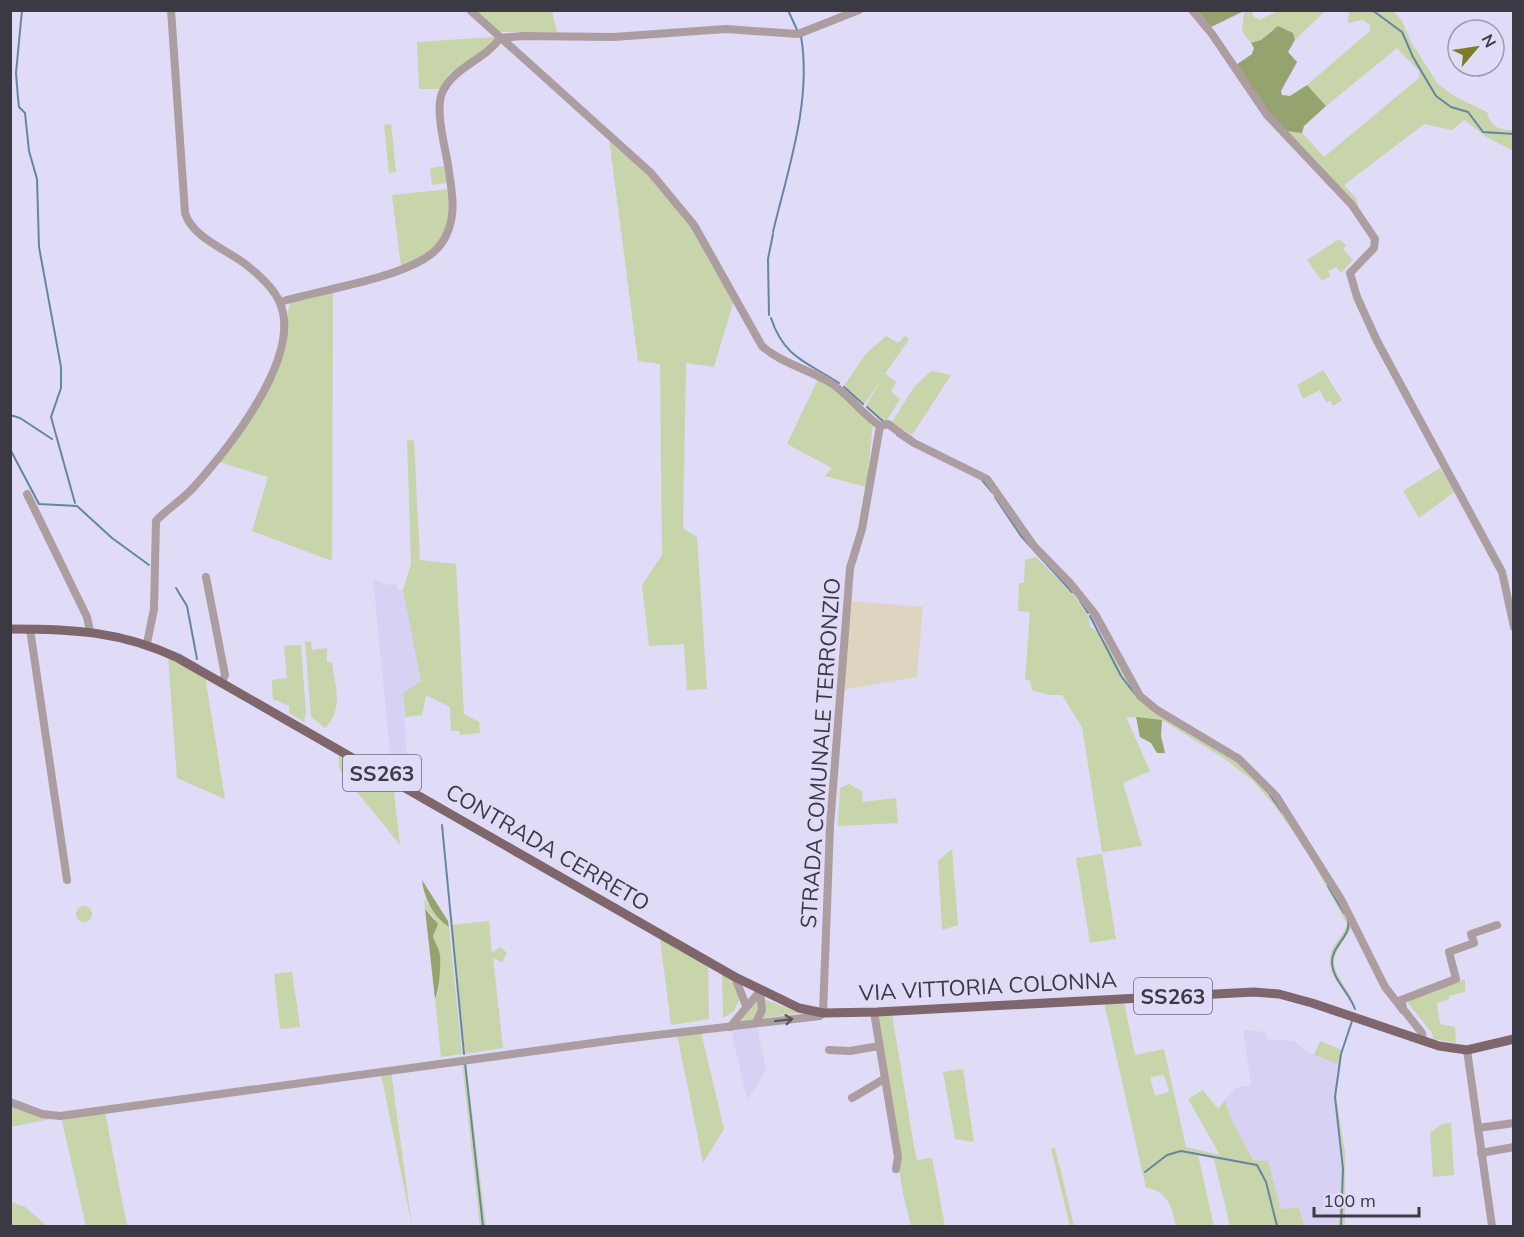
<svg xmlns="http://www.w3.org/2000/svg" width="1524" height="1237" font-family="Mulish,sans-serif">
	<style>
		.built { fill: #d7d1f4 }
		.industrial { fill: #ded5c0 }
		.green { fill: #c8d4a9; fill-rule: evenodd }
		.forest { fill: #95a36f }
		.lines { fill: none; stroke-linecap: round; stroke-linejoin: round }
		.stream { stroke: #6586a2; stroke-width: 2 }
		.minor { stroke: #ab9da0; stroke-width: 8 }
		.major { stroke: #7e666c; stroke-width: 9 }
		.oneway { stroke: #5d5760 }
		.labels { text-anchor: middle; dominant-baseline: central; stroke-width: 6; stroke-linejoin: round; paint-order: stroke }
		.shield { fill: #e0dbf7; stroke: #6c6a7a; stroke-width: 1.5 }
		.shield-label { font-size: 21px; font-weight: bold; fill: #3b3944 }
		.street-label { font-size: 22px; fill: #3b3944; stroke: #e0dbf7 }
	</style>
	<rect width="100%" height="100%" fill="#e0dbf7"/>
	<g class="built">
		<polygon points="373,579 387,585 396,584 397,590 403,590 421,681 403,693 408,779 392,771"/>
		<polygon points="757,1026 766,1071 747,1099 731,1030"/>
		<polygon points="1243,1030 1266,1032 1266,1039 1294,1041 1306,1051 1339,1064 1334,1096 1342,1162 1338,1226 1304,1226 1299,1207 1281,1209 1268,1161 1253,1160 1232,1121 1225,1100 1235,1088 1251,1085"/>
	</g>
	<polygon class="industrial" points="849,601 923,607 917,677 842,690"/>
	<g class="green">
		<polygon points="475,11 552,11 557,32 498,32"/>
		<polygon points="1244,11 1252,11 1253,16 1259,20 1278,11 1325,11 1295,40 1293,33 1273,29 1261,40 1251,43 1242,31"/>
		<path d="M 1349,11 L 1393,11 L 1402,21 L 1411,42 L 1438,84 L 1454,96 L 1487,112 C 1490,126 1499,131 1513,130 L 1513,151 L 1485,136 L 1464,120 L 1452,130 L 1424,124 L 1344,185 L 1356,198 L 1359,209 L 1286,131 L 1302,133 L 1324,157 L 1419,78 L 1419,71 L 1397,48 L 1326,106 L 1307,85 L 1370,31 L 1370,25 L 1363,20 L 1348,23 Z"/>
		<polygon points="494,37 492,44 448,75 441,89 419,89 417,42"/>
		<polygon points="391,124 396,172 389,173 384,125"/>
		<polygon points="609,139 655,180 690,223 734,300 714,367 686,363 683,528 697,537 707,689 687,690 684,644 649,646 642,585 662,555 660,364 638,361"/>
		<polygon points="444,166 447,183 432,185 430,168"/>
		<path d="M 449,189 C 449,232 443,250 401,266 L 392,195 Z"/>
		<polygon points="1339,239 1346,245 1343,249 1353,260 1341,273 1336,267 1328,271 1330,276 1322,281 1307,260"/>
		<polygon points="333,289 332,561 252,531 268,477 216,461 275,377 282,353 289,306 292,301"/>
		<polygon points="886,336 898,343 905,336 909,339 885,374 896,382 891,391 900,399 886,422 866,405 883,377 864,404 844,386 865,355"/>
		<polygon points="1323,370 1342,400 1333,406 1331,401 1326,402 1320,390 1303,399 1297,385"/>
		<polygon points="931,371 951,375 912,435 892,422 914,387"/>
		<polygon points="818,379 835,390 873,425 866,487 825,476 832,468 787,444"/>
		<polygon points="407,439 414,441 420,560 456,564 464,714 479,722 480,733 460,735 459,731 451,731 450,707 426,695 422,715 405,717 403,693 421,681 403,590 411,564"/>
		<polygon points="1440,468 1454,492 1419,518 1403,491"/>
		<path d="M 1036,557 L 1072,593 L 1089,617 L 1090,627 L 1097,631 L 1102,642 L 1108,640 L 1139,695 L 1243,766 L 1270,791 L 1353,926 C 1328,964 1328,960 1352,998 L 1350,999 C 1339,985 1324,969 1332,950 C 1336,941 1344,934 1347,924 L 1308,853 L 1274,805 L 1253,781 L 1225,759 L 1162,720 L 1126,717 L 1150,771 L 1123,783 L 1142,846 L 1102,852 L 1082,727 L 1062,695 L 1049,695 L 1032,690 L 1030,680 L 1025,680 L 1030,612 L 1018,611 L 1019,583 L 1024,583 L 1025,560 Z"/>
		<path d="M 311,641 L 312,650 L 327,648 L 327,662 L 332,662 C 335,686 344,710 325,728 L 311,717 L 305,642 Z"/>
		<polygon points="301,645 306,714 304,722 289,713 289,706 273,699 272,680 287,678 284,646"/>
		<polygon points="168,656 205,676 225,799 177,778"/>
		<polygon points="338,751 393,784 400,845 340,771"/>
		<polygon points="849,784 862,791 863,802 896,798 898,823 838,826 840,788"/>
		<polygon points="952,849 958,925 942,930 938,861"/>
		<polygon points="1102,854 1116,939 1090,943 1076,858"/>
		<path d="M 424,899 L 440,920 L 449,927 L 462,1054 L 441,1057 L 435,999 L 438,994 L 440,957 L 433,936 C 438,924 437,917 425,909 Z"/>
		<circle cx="84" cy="914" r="8"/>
		<polygon points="489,921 492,953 500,947 507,953 502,962 493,958 503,1048 465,1054 452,925"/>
		<polygon points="660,938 708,964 709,1019 671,1025"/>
		<polygon points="292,972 300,1027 280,1029 274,974"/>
		<polygon points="722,972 734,979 740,998 734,1011 723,1018"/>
		<polygon points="1465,979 1465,992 1449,996 1449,999 1437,1003 1440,1024 1455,1027 1456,1043 1433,1039 1432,1033 1405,999"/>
		<path d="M 759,999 C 759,1008 759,1014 752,1021 L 739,1023 L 754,1002 Z"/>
		<polygon points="764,999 800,1013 763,1018"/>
		<path d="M 1104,1002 L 1124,1002 L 1135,1055 L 1164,1049 L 1186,1147 L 1220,1155 L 1188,1099 L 1203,1090 L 1218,1109 L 1225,1100 L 1232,1121 L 1253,1160 L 1268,1161 L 1281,1209 L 1299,1207 L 1304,1226 L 1230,1226 L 1214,1159 L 1198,1155 L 1214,1226 L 1176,1226 C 1172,1208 1168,1190 1146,1188 ZM 1164,1075 L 1169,1092 L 1155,1096 L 1150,1077 Z"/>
		<polygon points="892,1014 915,1152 917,1160 932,1158 945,1226 911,1226 903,1194 877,1015"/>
		<polygon points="701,1032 724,1129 703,1163 677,1034"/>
		<polygon points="1320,1041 1342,1050 1336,1096 1345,1152 1345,1226 1338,1226 1342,1162 1334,1096 1339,1064 1314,1055"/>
		<polygon points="466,1062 486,1226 480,1226 462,1063"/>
		<polygon points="963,1069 974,1142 955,1139 943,1072"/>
		<polygon points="391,1072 412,1226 381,1074"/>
		<polygon points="11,1106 41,1117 105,1112 127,1226 86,1226 61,1117 11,1127"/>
		<polygon points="1451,1123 1454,1175 1433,1177 1430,1133 1442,1124"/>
		<polygon points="1051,1148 1055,1148 1074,1226 1070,1226"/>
		<polygon points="11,1202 25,1207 47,1226 11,1226"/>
	</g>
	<g class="forest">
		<polygon points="1198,11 1244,11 1211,27"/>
		<polygon points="1278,26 1293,33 1295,40 1288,52 1297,62 1281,91 1282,95 1290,96 1307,85 1326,106 1304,126 1302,133 1286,131 1270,115 1236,65 1252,54 1254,48 1251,43 1261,40"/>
		<polygon points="1136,717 1162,720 1161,736 1165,753 1157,753 1151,743 1140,737"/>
		<path d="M 422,880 L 448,921 L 449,927 C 433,917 424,898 422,880 Z"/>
		<path d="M 425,909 L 438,924 L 433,936 C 435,943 439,948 440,955 C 441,964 439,993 435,999 Z"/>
	</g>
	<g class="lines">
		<g class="stream">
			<polyline points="22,10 16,73 18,98 19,107 25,113 29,151 37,179 39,247 61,367 61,388 51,417 75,503"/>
			<polyline points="788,10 798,32"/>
			<polyline points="1372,10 1402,32 1413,57 1436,96 1451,107 1468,112 1483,132 1514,134"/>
			<path d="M 773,232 C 788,169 812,101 801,36"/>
			<polyline points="769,315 768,259 773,234"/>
			<path d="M 771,318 C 784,358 807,362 839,383"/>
			<polyline points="844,387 863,404"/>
			<polyline points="867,407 885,423"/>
			<polyline points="10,415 20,418 52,439"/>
			<polyline points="897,435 912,445"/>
			<polyline points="10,449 39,504 77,506 112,538 149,565"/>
			<polyline points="982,480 992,492"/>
			<polyline points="995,497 1021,536 1072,592"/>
			<polyline points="176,588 187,606 197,659"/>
			<polyline points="1080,601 1088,613"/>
			<polyline points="1090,616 1121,676 1135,694"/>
			<polyline points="1270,795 1282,812"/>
			<polyline points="442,825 464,1054"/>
			<polyline points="1328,886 1344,913"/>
			<path d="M 1348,920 C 1352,936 1331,946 1332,963 C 1333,980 1350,994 1355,1009"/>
			<polyline points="465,1063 483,1226"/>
			<polyline points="1145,1172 1167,1155 1181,1151 1257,1165 1266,1182 1277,1226"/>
			<polyline points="1341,1226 1343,1169 1335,1097 1341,1054 1352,1021"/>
		</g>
		<g class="minor">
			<path d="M 470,10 L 651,173 L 694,225 L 762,346 C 779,362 810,370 831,383 C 849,395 862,414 880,426 L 888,424 L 914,443 L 987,479 L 1034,546 L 1070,583 L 1095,614 L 1140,696 L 1157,710 L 1239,759 L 1276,796 L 1342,901 L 1385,987 L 1403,1010"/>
			<polyline points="1192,10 1212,34 1267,115 1352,205 1375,239 1374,248 1350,273 1357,297 1377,341 1502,572 1514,627"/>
			<path d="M 280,302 C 321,290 389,280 424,259 C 436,252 445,241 449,228 C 456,209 451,186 448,165 C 445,147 435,110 442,93 C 453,67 485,60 500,38 L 523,36 L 613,37 L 726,29 L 798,34 L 859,10"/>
			<polyline points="27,494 87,617 90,631"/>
			<polyline points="206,577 225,675 222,682"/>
			<polyline points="30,629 67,880"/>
			<path d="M 147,643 L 154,609 L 156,521 C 167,509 182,500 193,488 C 227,450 305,355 279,301 C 274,289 260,276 249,267 C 229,250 193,239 185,213 L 171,10"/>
			<polyline points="735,977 746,1006"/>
			<polyline points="1403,1008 1401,1000 1456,979 1449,952 1474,943 1471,934 1497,925"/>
			<polyline points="1403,1009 1422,1033 1423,1041"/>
			<polyline points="874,1012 898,1157 896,1169"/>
			<polyline points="730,1027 760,991 762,1010 756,1023"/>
			<polyline points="829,1050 850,1051 879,1046"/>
			<polyline points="1467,1050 1492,1226"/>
			<polyline points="852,1098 884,1079"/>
			<polyline points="10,1102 42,1114 60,1116 615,1040 820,1016 823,1013 830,826 850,568 862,529 880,426"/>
			<polyline points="1478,1128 1514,1123"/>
			<polyline points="1481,1153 1514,1147"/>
		</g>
		<path class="major" d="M 10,629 C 72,629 121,631 178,658 L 735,977 L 799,1008 L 823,1013 L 877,1012 L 1254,992 L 1279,994 L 1312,1003 L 1439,1046 L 1467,1050 L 1514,1039"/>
	</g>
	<defs><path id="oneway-shaft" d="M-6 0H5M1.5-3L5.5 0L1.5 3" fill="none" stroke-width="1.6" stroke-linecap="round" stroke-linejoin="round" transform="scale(1.5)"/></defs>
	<use class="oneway" href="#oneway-shaft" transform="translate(784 1020) rotate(-7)"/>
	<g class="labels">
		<g class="shield">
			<rect x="343" y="755" width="78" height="36" rx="4.5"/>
			<rect x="1134" y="978" width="78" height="36" rx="4.5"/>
		</g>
		<g class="shield-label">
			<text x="382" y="773">SS263</text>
			<text x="1173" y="996">SS263</text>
		</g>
		<g class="street-label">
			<text transform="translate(820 753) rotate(-86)">STRADA COMUNALE TERRONZIO</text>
			<text transform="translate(548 847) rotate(30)">CONTRADA CERRETO</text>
			<text transform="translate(988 986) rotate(-3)">VIA VITTORIA COLONNA</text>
		</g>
	</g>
	<rect width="1524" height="1237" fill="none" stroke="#3b3944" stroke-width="24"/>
	<g transform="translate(1476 48) rotate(61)"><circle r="28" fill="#e0dbf7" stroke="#9e9aaf" stroke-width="1.5"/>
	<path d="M0-4.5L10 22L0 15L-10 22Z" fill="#7b7d26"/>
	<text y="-9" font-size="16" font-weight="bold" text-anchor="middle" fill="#3b3944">N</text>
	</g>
	<path d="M1314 1207v9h105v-9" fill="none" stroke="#3b3944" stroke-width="3"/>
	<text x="1323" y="1207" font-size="18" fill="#3b3944" stroke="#e0dbf7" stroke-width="4.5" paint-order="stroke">100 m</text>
</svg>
